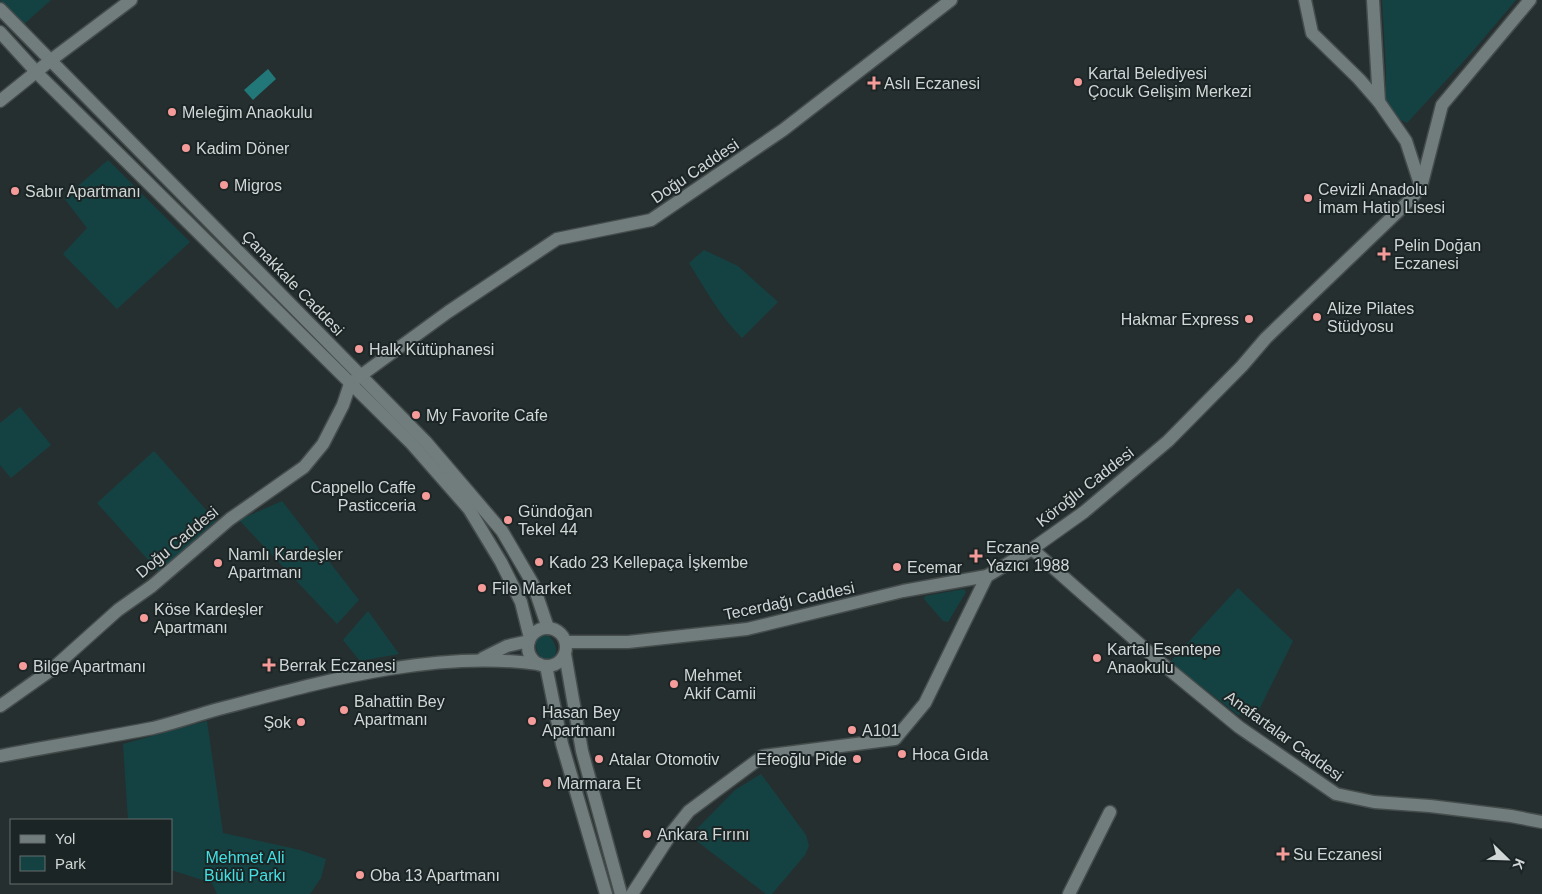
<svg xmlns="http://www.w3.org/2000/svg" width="1542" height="894" font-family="Arial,sans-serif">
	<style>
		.green { fill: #144243 }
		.water { fill: #227778 }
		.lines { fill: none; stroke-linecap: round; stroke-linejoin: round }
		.secondary-casing { stroke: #454c4c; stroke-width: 15 }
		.secondary { stroke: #717c7c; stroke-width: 12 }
		.poi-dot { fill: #f59b9a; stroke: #1c2525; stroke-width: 2 }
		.labels { text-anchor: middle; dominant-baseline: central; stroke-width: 4; stroke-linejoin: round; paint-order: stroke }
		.poi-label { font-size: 16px; fill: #d1d6d6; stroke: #1c2525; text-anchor: start }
		.street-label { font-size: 16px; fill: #d1d6d6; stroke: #1c2525 }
		.park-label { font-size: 16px; fill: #40e0e3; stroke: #1c2525 }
	</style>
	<rect width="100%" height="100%" fill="#262f2f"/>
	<g class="green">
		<polygon points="0,0 51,0 23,25"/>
		<polygon points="1382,0 1516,0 1472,52 1407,123 1399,119 1386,102 1386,69"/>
		<polygon points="108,160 190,242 117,309 63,254 87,228 64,198"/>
		<path d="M 704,250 L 738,266 L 778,302 L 742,338 C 720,316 705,289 689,263 Z"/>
		<polygon points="20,407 51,445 11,478 0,465 0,423"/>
		<polygon points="154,451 216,521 159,572 97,503"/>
		<polygon points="282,501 359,600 337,624 239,520"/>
		<polygon points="1238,588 1293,641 1258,712 1238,715 1170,662"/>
		<polygon points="964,589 966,592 948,622 943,621 924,599 925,596"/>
		<polygon points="368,611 399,654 360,661 343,640"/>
		<path d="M 542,635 L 549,636 C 556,643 560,654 550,661 C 539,660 534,649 537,639 Z"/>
		<polygon points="207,721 223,833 300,850 326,859 321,878 310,894 217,894 212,883 171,870 171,820 128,820 123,744"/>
		<polygon points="761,774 806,835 809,846 805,855 772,894 766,894 690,836 735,790"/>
	</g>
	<polygon class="water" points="268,69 276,79 253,100 244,90"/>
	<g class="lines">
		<defs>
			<g id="secondary">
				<polyline points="1305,0 1312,33 1359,79 1379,102 1406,141 1421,187"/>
				<polyline points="1373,0 1379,102"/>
				<polyline points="0,9 426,442 502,531 533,584 548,628"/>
				<polyline points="0,32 41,77 412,444 469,509 501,562 521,602 530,638"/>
				<polyline points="0,101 51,60 131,0"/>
				<polyline points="356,379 448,312 557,239 651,220 783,130 951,0"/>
				<polyline points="1032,549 1160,662 1239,727 1336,794 1374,802 1430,806 1511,816 1542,822"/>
				<circle cx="547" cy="647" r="19"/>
				<polyline points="566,642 628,642 747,629 903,591 987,576"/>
				<polyline points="565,654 582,751 621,894"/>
				<polyline points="483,658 507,646 529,641"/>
				<polyline points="546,666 562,744 606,894"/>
				<polyline points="0,706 51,670 118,610 152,586 230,519 304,467 323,444 343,405 350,384"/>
				<path d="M 0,756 C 51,746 102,738 153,728 C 174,723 194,716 215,710 C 318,683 432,649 539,664"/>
				<polyline points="632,894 673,831 689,811 763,756 895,739 925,703 987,576 1032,549 1084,512 1168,441 1242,366 1266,338 1411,199 1421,187 1442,105 1530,0"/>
				<polyline points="1069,894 1110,812"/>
			</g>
		</defs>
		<use href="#secondary" class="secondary-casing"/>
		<use href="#secondary" class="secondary"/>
	</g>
	<g class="poi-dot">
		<circle cx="1078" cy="82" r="5"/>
		<path d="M871.5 75.5h5v5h5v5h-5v5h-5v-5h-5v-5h5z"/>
		<circle cx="172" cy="112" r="5"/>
		<circle cx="186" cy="148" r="5"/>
		<circle cx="224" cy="185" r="5"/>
		<circle cx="15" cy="191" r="5"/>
		<circle cx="1308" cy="198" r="5"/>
		<path d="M1381.5 246.5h5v5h5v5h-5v5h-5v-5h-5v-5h5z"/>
		<circle cx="1317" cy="317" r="5"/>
		<circle cx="1249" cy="319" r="5"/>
		<circle cx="359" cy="349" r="5"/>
		<circle cx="416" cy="415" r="5"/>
		<circle cx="426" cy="496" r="5"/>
		<circle cx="508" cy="520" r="5"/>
		<path d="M973.5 548.5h5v5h5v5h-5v5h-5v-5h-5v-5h5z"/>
		<circle cx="539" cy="562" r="5"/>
		<circle cx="218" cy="563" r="5"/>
		<circle cx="897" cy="567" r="5"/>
		<circle cx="482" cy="588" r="5"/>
		<circle cx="144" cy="618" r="5"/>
		<circle cx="1097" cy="658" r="5"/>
		<path d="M266.5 657.5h5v5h5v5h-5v5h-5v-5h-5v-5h5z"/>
		<circle cx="23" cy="666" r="5"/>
		<circle cx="674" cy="684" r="5"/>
		<circle cx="344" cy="710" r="5"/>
		<circle cx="532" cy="721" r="5"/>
		<circle cx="301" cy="722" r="5"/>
		<circle cx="852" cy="730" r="5"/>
		<circle cx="902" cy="754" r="5"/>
		<circle cx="599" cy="759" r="5"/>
		<circle cx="857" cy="759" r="5"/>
		<circle cx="547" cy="783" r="5"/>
		<circle cx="647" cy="834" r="5"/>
		<path d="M1280.5 846.5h5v5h5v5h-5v5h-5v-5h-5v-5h5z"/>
		<circle cx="360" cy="875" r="5"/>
	</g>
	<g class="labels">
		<g class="poi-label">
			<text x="1088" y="73">Kartal Belediyesi<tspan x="1088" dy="18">Çocuk Gelişim Merkezi</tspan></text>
			<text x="884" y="83">Aslı Eczanesi</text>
			<text x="182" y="112">Meleğim Anaokulu</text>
			<text x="196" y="148">Kadim Döner</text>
			<text x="234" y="185">Migros</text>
			<text x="1318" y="189">Cevizli Anadolu<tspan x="1318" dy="18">İmam Hatip Lisesi</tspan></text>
			<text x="25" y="191">Sabır Apartmanı</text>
			<text x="1394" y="245">Pelin Doğan<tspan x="1394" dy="18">Eczanesi</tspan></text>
			<text x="1327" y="308">Alize Pilates<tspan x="1327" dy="18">Stüdyosu</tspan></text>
			<text x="1239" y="319" text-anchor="end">Hakmar Express</text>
			<text x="369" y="349">Halk Kütüphanesi</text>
			<text x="426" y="415">My Favorite Cafe</text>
			<text x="416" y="487" text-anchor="end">Cappello Caffe<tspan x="416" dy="18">Pasticceria</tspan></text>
			<text x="518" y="511">Gündoğan<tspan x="518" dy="18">Tekel 44</tspan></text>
			<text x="986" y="547">Eczane<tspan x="986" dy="18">Yazıcı 1988</tspan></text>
			<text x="228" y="554">Namlı Kardeşler<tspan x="228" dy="18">Apartmanı</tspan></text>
			<text x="549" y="562">Kado 23 Kellepaça İşkembe</text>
			<text x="907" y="567">Ecemar</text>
			<text x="492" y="588">File Market</text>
			<text x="154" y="609">Köse Kardeşler<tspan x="154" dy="18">Apartmanı</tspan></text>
			<text x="1107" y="649">Kartal Esentepe<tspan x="1107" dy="18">Anaokulu</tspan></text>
			<text x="279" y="665">Berrak Eczanesi</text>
			<text x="33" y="666">Bilge Apartmanı</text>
			<text x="684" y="675">Mehmet<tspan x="684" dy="18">Akif Camii</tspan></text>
			<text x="354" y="701">Bahattin Bey<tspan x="354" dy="18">Apartmanı</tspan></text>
			<text x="542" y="712">Hasan Bey<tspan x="542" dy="18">Apartmanı</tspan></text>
			<text x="291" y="722" text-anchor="end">Şok</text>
			<text x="862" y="730">A101</text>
			<text x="912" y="754">Hoca Gıda</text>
			<text x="609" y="759">Atalar Otomotiv</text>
			<text x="847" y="759" text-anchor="end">Efeoğlu Pide</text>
			<text x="557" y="783">Marmara Et</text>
			<text x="657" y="834">Ankara Fırını</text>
			<text x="1293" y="854">Su Eczanesi</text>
			<text x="370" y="875">Oba 13 Apartmanı</text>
		</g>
		<g class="street-label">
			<text transform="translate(695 171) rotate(-34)">Doğu Caddesi</text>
			<text transform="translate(293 283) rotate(46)">Çanakkale Caddesi</text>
			<text transform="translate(1085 487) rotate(-38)">Köroğlu Caddesi</text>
			<text transform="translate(177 542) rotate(-40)">Doğu Caddesi</text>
			<text transform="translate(789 601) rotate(-12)">Tecerdağı Caddesi</text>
			<text transform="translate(1284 736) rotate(36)">Anafartalar Caddesi</text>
		</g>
		<g class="park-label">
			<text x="245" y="857">Mehmet Ali<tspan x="245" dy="18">Büklü Parkı</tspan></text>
		</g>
	</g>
	<rect x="10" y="819" width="162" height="65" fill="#1c2525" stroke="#646c6c"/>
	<rect x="20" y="835" width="25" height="8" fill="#717c7c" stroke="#646c6c"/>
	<text x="55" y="844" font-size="15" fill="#d1d6d6">Yol</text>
	<rect x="20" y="856" width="25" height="15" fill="#144243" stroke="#646c6c"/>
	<text x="55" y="869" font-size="15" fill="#d1d6d6">Park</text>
	<g transform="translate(1507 859) rotate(113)" stroke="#1c2525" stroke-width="4" paint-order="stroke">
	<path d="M0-4L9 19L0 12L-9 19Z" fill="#d1d6d6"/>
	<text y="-8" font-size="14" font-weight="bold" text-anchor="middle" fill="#d1d6d6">K</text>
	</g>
</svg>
